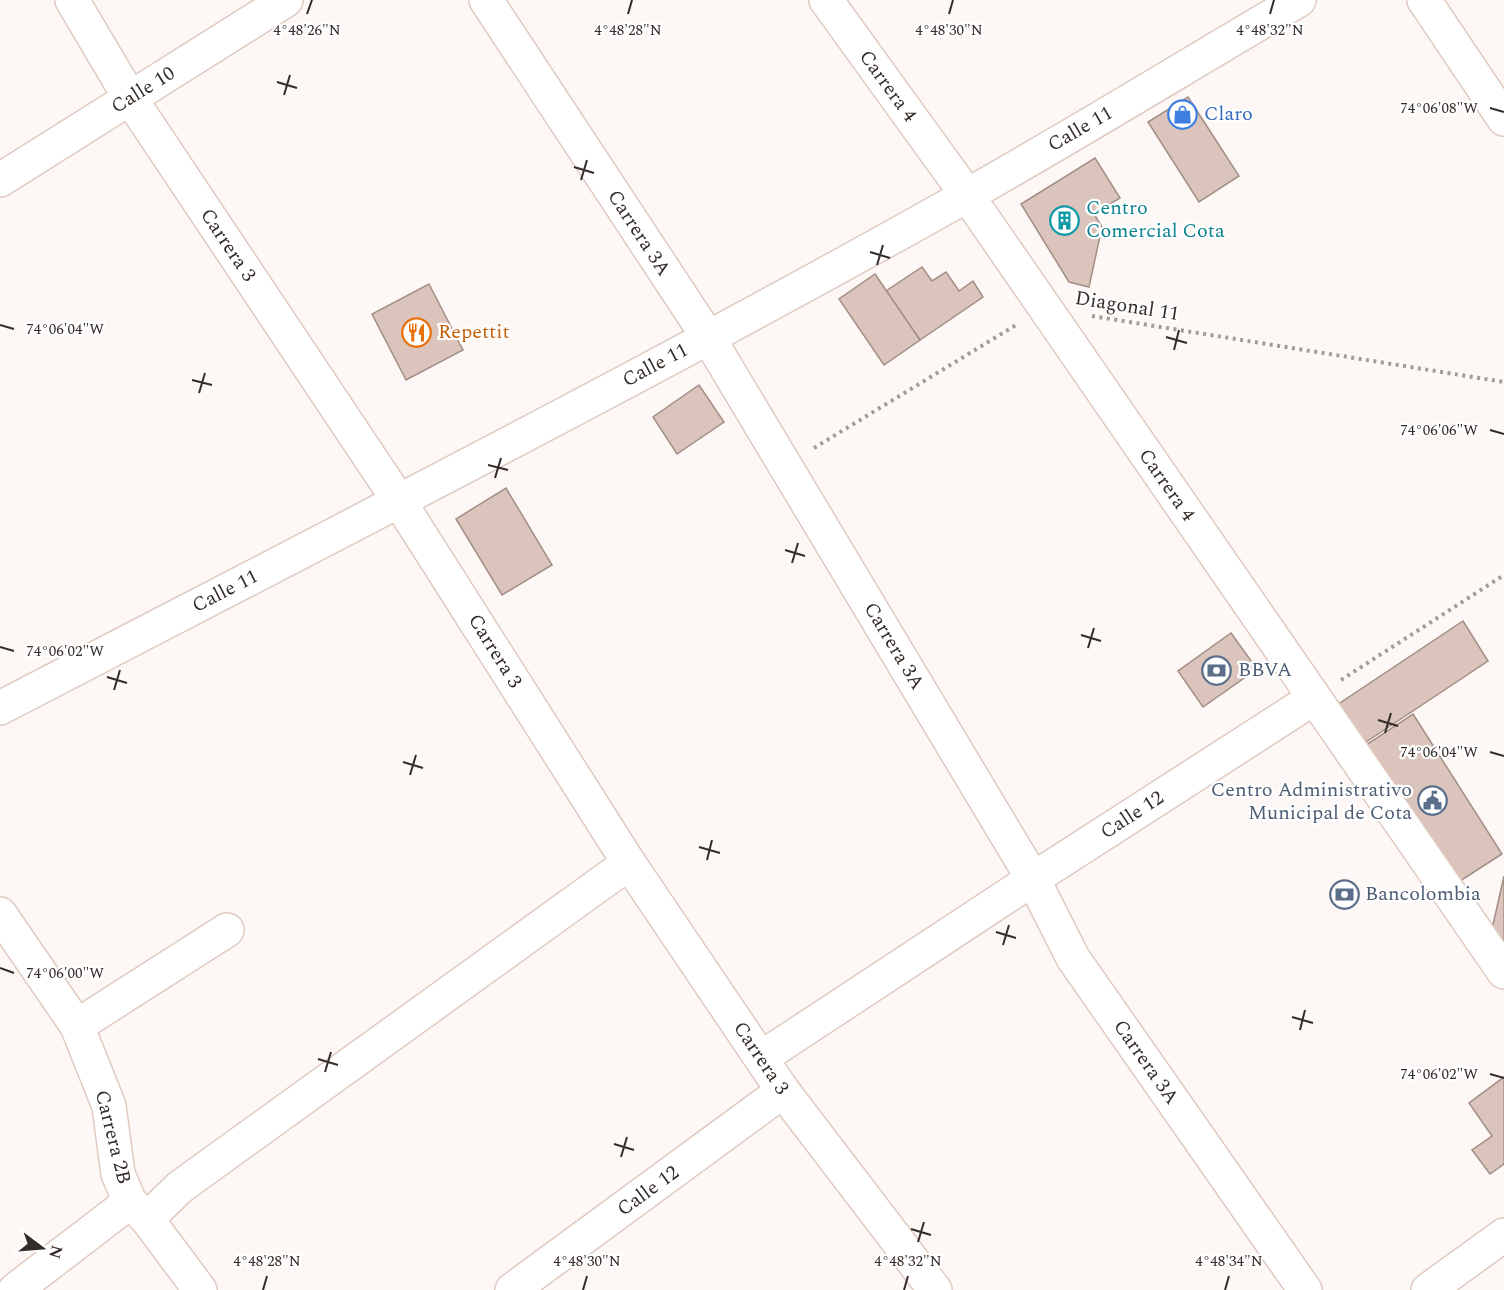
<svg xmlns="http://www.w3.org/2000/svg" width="1504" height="1290" font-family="Spectral,serif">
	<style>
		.building { fill: #dac4bb; stroke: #a38e85; stroke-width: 1.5 }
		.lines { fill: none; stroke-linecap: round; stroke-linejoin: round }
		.street-casing { stroke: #e0cac0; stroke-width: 36 }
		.secondary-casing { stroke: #e0cac0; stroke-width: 36 }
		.path { stroke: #a29c99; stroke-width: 4; stroke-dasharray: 3 4.5; stroke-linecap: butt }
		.street { stroke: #fff; stroke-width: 33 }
		.secondary { stroke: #fff; stroke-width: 33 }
		.ticks { fill: none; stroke: #342c28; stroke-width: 2 }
		.labels { text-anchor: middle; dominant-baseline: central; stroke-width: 4.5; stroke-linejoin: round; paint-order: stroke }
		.street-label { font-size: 20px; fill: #342c28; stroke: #fff }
		.shop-label { font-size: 20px; fill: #366cbe; stroke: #fff; text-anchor: start }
		.culture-label { font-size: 20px; fill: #0d838f; stroke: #fff; text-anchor: start }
		.food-label { font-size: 20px; fill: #c56008; stroke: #fff; text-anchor: start }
		.service-label { font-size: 20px; fill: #4e5e75; stroke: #fff; text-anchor: start }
		.ticks-label { font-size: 15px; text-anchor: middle; fill: #342c28; stroke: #fff; stroke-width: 4.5; stroke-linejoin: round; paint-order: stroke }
	</style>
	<rect width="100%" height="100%" fill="#fdf8f6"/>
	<g class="building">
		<polygon points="1188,97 1239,176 1199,202 1148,122"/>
		<polygon points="1095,158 1120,198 1094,214 1102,227 1089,287 1069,282 1021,204"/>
		<polygon points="922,267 932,281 946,272 959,291 973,281 983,297 920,340 886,291"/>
		<polygon points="875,274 920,340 884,365 839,299"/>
		<polygon points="429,284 463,350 406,380 372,314"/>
		<polygon points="699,385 724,422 677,454 653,417"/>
		<polygon points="506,488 552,565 502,595 456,519"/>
		<polygon points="1463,621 1488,661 1360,746 1334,707"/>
		<polygon points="1231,633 1257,669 1203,707 1178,671"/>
		<polygon points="1413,714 1502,854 1451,887 1363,747"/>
		<polygon points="1504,876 1504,951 1488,947"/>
		<polygon points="1504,1077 1504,1164 1490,1174 1472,1150 1492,1136 1469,1103"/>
	</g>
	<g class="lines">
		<defs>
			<g id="street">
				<polyline points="72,0 130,98 399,501 629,863 783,1091 935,1290"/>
				<polyline points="486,0 708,337 1033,879 1073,958 1305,1290"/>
				<polyline points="826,0 967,195 1504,972"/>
				<polyline points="0,180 286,0"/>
				<polyline points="0,914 77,1026 109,1106 118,1174 130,1202 147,1219 200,1290"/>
				<polyline points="77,1026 227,930"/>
				<polyline points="761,1058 1033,879 1314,698"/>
				<polyline points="147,1219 180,1187 629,863"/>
				<polyline points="15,1290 130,1202"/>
				<polyline points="512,1290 783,1091"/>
				<polyline points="1428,1290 1504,1235"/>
			</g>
			<g id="secondary">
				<polyline points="1424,0 1504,119"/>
				<path d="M 0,708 C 323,540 648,375 966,196 C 1078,133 1188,65 1299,0"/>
			</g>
		</defs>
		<use href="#street" class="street-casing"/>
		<use href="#secondary" class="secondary-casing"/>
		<g class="path">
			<polyline points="1092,316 1504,382"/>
			<polyline points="814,448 1016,325"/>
			<polyline points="1341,680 1504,575"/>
		</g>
		<use href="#street" class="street"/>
		<use href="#secondary" class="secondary"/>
	</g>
	<path class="ticks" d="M 307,14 L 312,0M 628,14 L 632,0M 949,14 L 953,0M 1270,14 L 1274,0M 277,82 L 297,88M 284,95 L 290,75M 1490,108 L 1504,112M 574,167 L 594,173M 581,180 L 587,160M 870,252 L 890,258M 877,265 L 883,245M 0,325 L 14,329M 1166,337 L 1187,343M 1174,350 L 1179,330M 192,380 L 212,385M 199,393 L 205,373M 1490,430 L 1504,434M 488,465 L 508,470M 495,478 L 501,458M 785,550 L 805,556M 792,563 L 798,543M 1081,635 L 1101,641M 0,647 L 14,651M 1088,648 L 1094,628M 107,677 L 127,683M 114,690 L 120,670M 1378,720 L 1398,726M 1385,733 L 1391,713M 1490,752 L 1504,756M 403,762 L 423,768M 410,775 L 416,755M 699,847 L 720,853M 707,860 L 712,840M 996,932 L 1016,938M 1003,945 L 1009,925M 0,968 L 14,973M 1292,1017 L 1313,1023M 1300,1030 L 1305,1010M 318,1059 L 338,1065M 325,1072 L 331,1052M 1490,1074 L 1504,1078M 614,1144 L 634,1150M 621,1157 L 627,1137M 911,1229 L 931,1235M 918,1242 L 924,1222M 263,1290 L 267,1276M 583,1290 L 587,1276M 904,1290 L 908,1276M 1225,1290 L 1229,1276"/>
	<defs>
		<symbol id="shop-ring" viewBox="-11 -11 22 22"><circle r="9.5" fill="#fff" stroke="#3f7fe0" stroke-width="1.5"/><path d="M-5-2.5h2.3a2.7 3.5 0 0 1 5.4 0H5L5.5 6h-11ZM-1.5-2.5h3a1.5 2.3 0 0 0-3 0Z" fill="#3f7fe0"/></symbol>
		<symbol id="building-ring" viewBox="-11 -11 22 22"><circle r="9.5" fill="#fff" stroke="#0f9aa8" stroke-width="1.5"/><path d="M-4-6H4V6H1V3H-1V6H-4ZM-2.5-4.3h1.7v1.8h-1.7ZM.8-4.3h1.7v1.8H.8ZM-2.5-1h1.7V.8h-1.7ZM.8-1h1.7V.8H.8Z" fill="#0f9aa8"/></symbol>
		<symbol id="restaurant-ring" viewBox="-11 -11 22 22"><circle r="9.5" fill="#fff" stroke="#e8710a" stroke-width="1.5"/><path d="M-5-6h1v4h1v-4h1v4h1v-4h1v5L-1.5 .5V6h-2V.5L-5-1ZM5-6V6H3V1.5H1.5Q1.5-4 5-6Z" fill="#e8710a"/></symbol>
		<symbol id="bank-ring" viewBox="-11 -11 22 22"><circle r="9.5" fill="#fff" stroke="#5c6f8a" stroke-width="1.5"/><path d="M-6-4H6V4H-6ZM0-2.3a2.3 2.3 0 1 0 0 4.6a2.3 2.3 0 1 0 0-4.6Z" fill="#5c6f8a"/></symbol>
		<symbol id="civic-ring" viewBox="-11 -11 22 22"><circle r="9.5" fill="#fff" stroke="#5c6f8a" stroke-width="1.5"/><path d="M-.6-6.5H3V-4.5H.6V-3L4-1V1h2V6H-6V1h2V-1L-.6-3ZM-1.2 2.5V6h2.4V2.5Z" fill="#5c6f8a"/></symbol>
	</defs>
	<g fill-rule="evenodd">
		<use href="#shop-ring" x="1166" y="98" width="33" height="33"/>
		<use href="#building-ring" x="1048" y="204" width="33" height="33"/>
		<use href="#restaurant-ring" x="400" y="316" width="33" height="33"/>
		<use href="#bank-ring" x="1200" y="654" width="33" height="33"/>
		<use href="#civic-ring" x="1416" y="784" width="33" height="33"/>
		<use href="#bank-ring" x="1328" y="878" width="33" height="33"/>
	</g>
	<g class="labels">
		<g class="street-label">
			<text transform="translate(888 86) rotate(54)">Carrera 4</text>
			<text transform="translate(143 90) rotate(-32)">Calle 10</text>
			<text transform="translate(1080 129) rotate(-30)">Calle 11</text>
			<text transform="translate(639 233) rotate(57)">Carrera 3A</text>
			<text transform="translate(228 245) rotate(56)">Carrera 3</text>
			<text transform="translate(1127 306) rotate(9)">Diagonal 11</text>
			<text transform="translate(655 365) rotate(-28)">Calle 11</text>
			<text transform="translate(1167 485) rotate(55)">Carrera 4</text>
			<text transform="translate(225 591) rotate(-27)">Calle 11</text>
			<text transform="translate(894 646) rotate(59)">Carrera 3A</text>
			<text transform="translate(495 651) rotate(58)">Carrera 3</text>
			<text transform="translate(1132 815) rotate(-33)">Calle 12</text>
			<text transform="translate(761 1058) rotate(56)">Carrera 3</text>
			<text transform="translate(1146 1062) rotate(55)">Carrera 3A</text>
			<text transform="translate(113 1137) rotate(76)">Carrera 2B</text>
			<text transform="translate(648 1191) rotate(-36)">Calle 12</text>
		</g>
		<g class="shop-label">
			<text x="1204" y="114">Claro</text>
		</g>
		<g class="culture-label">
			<text x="1086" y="208">Centro<tspan x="1086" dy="23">Comercial Cota</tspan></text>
		</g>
		<g class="food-label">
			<text x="438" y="332">Repettit</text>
		</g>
		<g class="service-label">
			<text x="1238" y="670">BBVA</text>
			<text x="1412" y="790" text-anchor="end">Centro Administrativo<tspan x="1412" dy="23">Municipal de Cota</tspan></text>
			<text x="1365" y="894">Bancolombia</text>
		</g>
	</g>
	<g class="ticks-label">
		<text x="307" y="35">4°48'26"N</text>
		<text x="628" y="35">4°48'28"N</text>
		<text x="949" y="35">4°48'30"N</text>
		<text x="1270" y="35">4°48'32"N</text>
		<text x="1439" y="113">74°06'08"W</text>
		<text x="65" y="334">74°06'04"W</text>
		<text x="1439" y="435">74°06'06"W</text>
		<text x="65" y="656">74°06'02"W</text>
		<text x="1439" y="757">74°06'04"W</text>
		<text x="65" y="978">74°06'00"W</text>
		<text x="1439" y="1079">74°06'02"W</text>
		<text x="267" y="1266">4°48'28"N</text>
		<text x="587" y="1266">4°48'30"N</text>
		<text x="908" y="1266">4°48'32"N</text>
		<text x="1229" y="1266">4°48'34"N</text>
	</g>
	<g transform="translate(42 1248) rotate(106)" stroke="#ffffff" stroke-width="4.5" paint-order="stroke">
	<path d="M0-4.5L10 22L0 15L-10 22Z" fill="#342c28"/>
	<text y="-9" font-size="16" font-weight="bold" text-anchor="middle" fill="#342c28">N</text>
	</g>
</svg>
